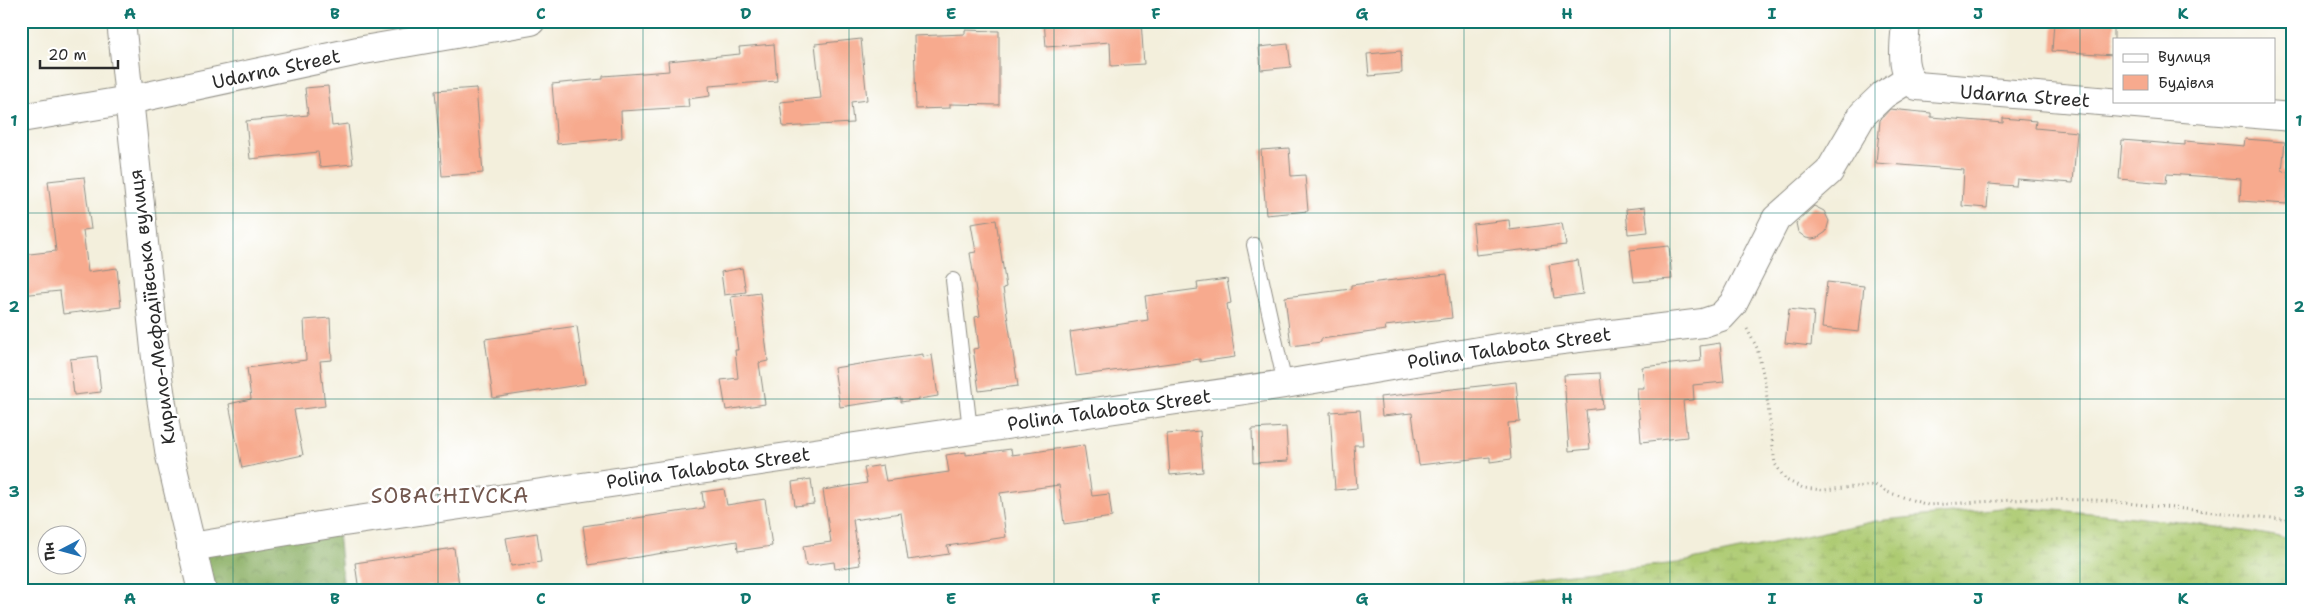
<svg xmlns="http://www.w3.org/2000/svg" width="2313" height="612" font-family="'Shantell Sans',sans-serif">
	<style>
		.forest { fill: url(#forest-crowns); stroke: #5a6d48 }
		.wetland { fill: url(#wetland-marsh); stroke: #6c7b4e }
		.water { fill: url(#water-ripples); stroke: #4a7288 }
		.building { fill: #f7aa8e }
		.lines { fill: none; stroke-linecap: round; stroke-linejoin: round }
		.service-casing { stroke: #8f8d84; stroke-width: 16 }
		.minor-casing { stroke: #8f8d84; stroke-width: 30 }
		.tertiary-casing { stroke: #8f8d84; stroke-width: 30 }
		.path { stroke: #8f8d84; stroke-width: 3; stroke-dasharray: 1 4; stroke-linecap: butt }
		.service { stroke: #fff; stroke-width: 14 }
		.minor { stroke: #fff; stroke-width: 28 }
		.tertiary { stroke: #fff; stroke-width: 28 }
		.grid { fill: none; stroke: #0f766e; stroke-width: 1; stroke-opacity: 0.55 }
		.labels { text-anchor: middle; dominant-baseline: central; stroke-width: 5; stroke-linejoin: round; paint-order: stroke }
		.street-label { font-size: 19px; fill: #2b2b2b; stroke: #fff }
		.quarter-label { font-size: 21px; letter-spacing: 1px; fill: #72574e; stroke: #fff }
		.neatline { fill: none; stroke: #0f766e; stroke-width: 2 }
		.grid-label { font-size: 16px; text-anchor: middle; font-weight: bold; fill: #0f766e }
	</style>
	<defs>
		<pattern id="forest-crowns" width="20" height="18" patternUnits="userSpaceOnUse" patternTransform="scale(1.25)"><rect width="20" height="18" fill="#8aaf64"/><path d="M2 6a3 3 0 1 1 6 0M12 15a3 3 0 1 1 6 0" fill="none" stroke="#718f53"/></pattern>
		<pattern id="wetland-marsh" width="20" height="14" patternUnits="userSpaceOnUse" patternTransform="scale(1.25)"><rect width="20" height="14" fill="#adcb72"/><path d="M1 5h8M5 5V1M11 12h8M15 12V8" fill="none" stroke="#95ae63"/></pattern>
		<pattern id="water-ripples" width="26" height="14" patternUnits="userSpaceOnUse" patternTransform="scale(1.25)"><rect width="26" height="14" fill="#6abae5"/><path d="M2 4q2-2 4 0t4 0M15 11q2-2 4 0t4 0" fill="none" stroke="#5797ba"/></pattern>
	</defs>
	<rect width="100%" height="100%" fill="#fff"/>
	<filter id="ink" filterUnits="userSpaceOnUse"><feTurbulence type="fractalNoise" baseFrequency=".02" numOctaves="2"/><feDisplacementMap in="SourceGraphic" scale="10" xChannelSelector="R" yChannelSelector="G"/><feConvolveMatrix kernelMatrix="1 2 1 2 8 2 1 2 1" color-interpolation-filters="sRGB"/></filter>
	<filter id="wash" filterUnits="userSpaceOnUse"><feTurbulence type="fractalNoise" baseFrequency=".0096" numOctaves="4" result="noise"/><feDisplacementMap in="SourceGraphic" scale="20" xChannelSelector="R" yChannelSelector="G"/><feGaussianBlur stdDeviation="1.12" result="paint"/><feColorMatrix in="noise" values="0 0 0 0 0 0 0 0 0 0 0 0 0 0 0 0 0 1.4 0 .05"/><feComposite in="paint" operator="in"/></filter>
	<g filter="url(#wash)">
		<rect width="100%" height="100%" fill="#f3efdc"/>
		<polygon class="forest" points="337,523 344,591 202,591 191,547"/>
		<path class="wetland" d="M 2010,507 C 2104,513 2199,522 2292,539 L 2292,586 L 2145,585 L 2127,591 L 1456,591 L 1562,575 L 1678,563 L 1876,521 Z"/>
		<polygon class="water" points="2145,585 2292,586 2292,591 2127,591"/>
		<g id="blocks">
			<g class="building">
				<polygon points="1044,21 1141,21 1144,64 1111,66 1110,42 1046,47"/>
				<polygon points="2054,21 2114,21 2114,55 2052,51"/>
				<polygon points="965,30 999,31 999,105 950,104 950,108 916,109 914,36 965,34"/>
				<polygon points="861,39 867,100 851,102 853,123 783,127 780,102 821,98 815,44"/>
				<polygon points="774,44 777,81 709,86 710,96 688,99 689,107 621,111 622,138 557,144 552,84 603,79 603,76 669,71 668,61 740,54 739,47"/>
				<polygon points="1288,44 1291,67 1261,70 1259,47"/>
				<polygon points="1401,51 1402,73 1369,76 1367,54"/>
				<polygon points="328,86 332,126 348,124 353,164 320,167 318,152 250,159 246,121 308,115 305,88"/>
				<polygon points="476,88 483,173 442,176 435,91"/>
				<polygon points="1890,109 1931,113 1931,117 2003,123 2003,118 2036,121 2035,128 2077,132 2073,183 2017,179 2016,186 1989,184 1987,208 1962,206 1964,170 1876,163 1880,120"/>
				<polygon points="2245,139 2285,142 2282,171 2289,172 2287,204 2240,201 2241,179 2167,174 2166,183 2119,179 2122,140 2185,145 2185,141 2244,146"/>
				<polygon points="1289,148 1291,176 1305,175 1308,211 1266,215 1261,150"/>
				<polygon points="84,177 91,229 83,230 88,272 117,268 121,307 63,314 60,291 21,295 21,255 56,251 48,181"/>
				<polygon points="1814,206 1824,211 1829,221 1826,232 1817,238 1812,239 1806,238 1798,232 1796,223"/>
				<polygon points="1645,207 1648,232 1628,234 1626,209"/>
				<polygon points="996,220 1006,287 1003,288 1018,386 979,391 973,349 979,348 975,317 980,316 970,253 976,252 971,224"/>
				<polygon points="1509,220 1510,230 1562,223 1566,245 1476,255 1473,224"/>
				<polygon points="1669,246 1672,279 1634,282 1630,250"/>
				<polygon points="1578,260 1583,294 1554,298 1549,265"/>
				<polygon points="742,268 746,292 724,295 721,272"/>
				<polygon points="1447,274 1452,318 1385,326 1386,330 1321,339 1321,342 1291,346 1285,297 1351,289 1351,285"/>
				<polygon points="1227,279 1231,303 1227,304 1235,357 1200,362 1200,359 1076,376 1070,332 1148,320 1145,296 1198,289 1197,283"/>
				<polygon points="1827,282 1864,286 1859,332 1822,328"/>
				<polygon points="760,293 768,361 759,363 765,404 726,410 721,380 738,378 735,350 738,350 731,297"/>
				<polygon points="1789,309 1814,312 1811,346 1785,343"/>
				<polygon points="330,318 332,360 320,361 325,406 294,410 303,455 242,468 229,404 251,399 247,368 306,360 304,320"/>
				<polygon points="577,326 585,384 493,398 485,339"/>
				<polygon points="1720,343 1724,382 1693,385 1694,400 1683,401 1687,437 1641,442 1637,388 1644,388 1642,367 1701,361 1700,346"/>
				<polygon points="923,354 923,357 932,355 938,396 901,402 901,398 840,407 834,368"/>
				<polygon points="97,356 101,392 74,395 70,359"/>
				<polygon points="1600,373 1603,408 1586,410 1590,449 1569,451 1564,375"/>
				<polygon points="1516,382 1520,422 1508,423 1511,459 1490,462 1490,457 1419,465 1412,413 1382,416 1380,397"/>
				<polygon points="1360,410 1363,445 1354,445 1357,488 1335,490 1330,412"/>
				<polygon points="1286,427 1288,461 1253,463 1252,429"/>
				<polygon points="1200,431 1203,472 1170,475 1167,434"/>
				<polygon points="1084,445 1092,496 1109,494 1112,517 1064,524 1059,485 1000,493 1006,537 947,546 949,554 908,560 901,513 853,520 860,565 835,569 834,562 806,566 803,546 831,542 823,490 867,483 864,468 883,465 886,481 949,472 946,455 966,452 966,455 1011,449 1012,455"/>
				<polygon points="811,479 814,504 795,506 792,482"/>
				<polygon points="724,489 727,505 765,499 772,546 738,551 737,541 589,565 583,526 704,508 702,492"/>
				<polygon points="537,533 541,562 511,566 506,538"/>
				<polygon points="454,548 459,585 432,589 432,585 393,591 359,591 355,563"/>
			</g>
		</g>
	</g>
	<g filter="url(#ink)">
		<use href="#blocks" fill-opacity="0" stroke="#8f8d84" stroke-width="1"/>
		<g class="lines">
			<defs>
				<g id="service">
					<polyline points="1254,245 1285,384"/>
					<polyline points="953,280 970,430"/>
				</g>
				<g id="minor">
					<path d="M 1906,21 C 1905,43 1898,71 1917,86 L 2292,117"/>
					<polyline points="21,118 129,100 358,51 531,21"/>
					<polyline points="191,547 337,523 1285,384 1497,348 1703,323 1721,317 1733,304 1776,219 1829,172 1863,114 1883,95 1908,79"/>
				</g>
				<polyline id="tertiary" points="121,21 158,378 170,456 202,591"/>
			</defs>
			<use href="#service" class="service-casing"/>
			<use href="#minor" class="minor-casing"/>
			<use href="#tertiary" class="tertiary-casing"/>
			<polyline class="path" points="1747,329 1757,348 1765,382 1775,464 1786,480 1803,488 1823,490 1875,485 1887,492 1928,505 2030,499 2096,500 2292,520"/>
			<use href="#service" class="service"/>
			<use href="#minor" class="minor"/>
			<use href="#tertiary" class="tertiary"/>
		</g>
	</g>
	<path class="grid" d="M 233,21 L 233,591M 438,21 L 438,591M 643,21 L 643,591M 849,21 L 849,591M 1054,21 L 1054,591M 1259,21 L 1259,591M 1464,21 L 1464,591M 1670,21 L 1670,591M 1875,21 L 1875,591M 2080,21 L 2080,591M 21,213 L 2292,213M 21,399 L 2292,399"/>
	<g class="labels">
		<g class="street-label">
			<text transform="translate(276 69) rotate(-12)">Udarna Street</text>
			<text transform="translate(2025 96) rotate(4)">Udarna Street</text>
			<text transform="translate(152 307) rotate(-97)">Кирило-Мефодіївська вулиця</text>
			<text transform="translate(1509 348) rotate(-8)">Polina Talabota Street</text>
			<text transform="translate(1109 410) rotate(-8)">Polina Talabota Street</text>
			<text transform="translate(708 468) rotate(-8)">Polina Talabota Street</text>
		</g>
		<g class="quarter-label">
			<text x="450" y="496">SOBACHIVCKA</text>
		</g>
	</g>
	<rect width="2313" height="612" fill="none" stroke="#fff" stroke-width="55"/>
	<rect x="2113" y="38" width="162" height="65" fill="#ffffff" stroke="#aaaaaa"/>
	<rect x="2123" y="54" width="25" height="8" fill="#ffffff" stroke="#aaaaaa"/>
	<text x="2158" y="62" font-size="15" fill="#2b2b2b">Вулиця</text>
	<rect x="2123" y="75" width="25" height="15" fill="#f7aa8e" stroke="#aaaaaa"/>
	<text x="2158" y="88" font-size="15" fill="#2b2b2b">Будівля</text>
	<g transform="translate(62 550) rotate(264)"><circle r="24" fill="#ffffff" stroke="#aaaaaa"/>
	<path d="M0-4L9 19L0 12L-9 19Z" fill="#1f6fb2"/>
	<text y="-8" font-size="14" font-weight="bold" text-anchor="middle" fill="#2b2b2b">Пн</text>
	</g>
	<path d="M40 60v8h78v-8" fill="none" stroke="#2b2b2b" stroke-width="2.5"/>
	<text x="48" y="60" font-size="15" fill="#2b2b2b" stroke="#ffffff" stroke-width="4" paint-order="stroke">20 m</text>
	<rect x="28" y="28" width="2258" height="556" class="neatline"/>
	<g class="grid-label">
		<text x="130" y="19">A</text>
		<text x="335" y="19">B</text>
		<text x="541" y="19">C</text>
		<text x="746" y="19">D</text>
		<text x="951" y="19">E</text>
		<text x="1156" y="19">F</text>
		<text x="1362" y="19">G</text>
		<text x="1567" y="19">H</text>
		<text x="1772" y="19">I</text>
		<text x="1978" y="19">J</text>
		<text x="2183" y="19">K</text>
		<text x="14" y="126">1</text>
		<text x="2299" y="126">1</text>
		<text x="14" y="312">2</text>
		<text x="2299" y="312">2</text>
		<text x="14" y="497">3</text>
		<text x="2299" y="497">3</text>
		<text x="130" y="604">A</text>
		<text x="335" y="604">B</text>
		<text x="541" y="604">C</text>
		<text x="746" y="604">D</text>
		<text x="951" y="604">E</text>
		<text x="1156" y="604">F</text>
		<text x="1362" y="604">G</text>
		<text x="1567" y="604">H</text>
		<text x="1772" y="604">I</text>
		<text x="1978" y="604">J</text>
		<text x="2183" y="604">K</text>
	</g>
</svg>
